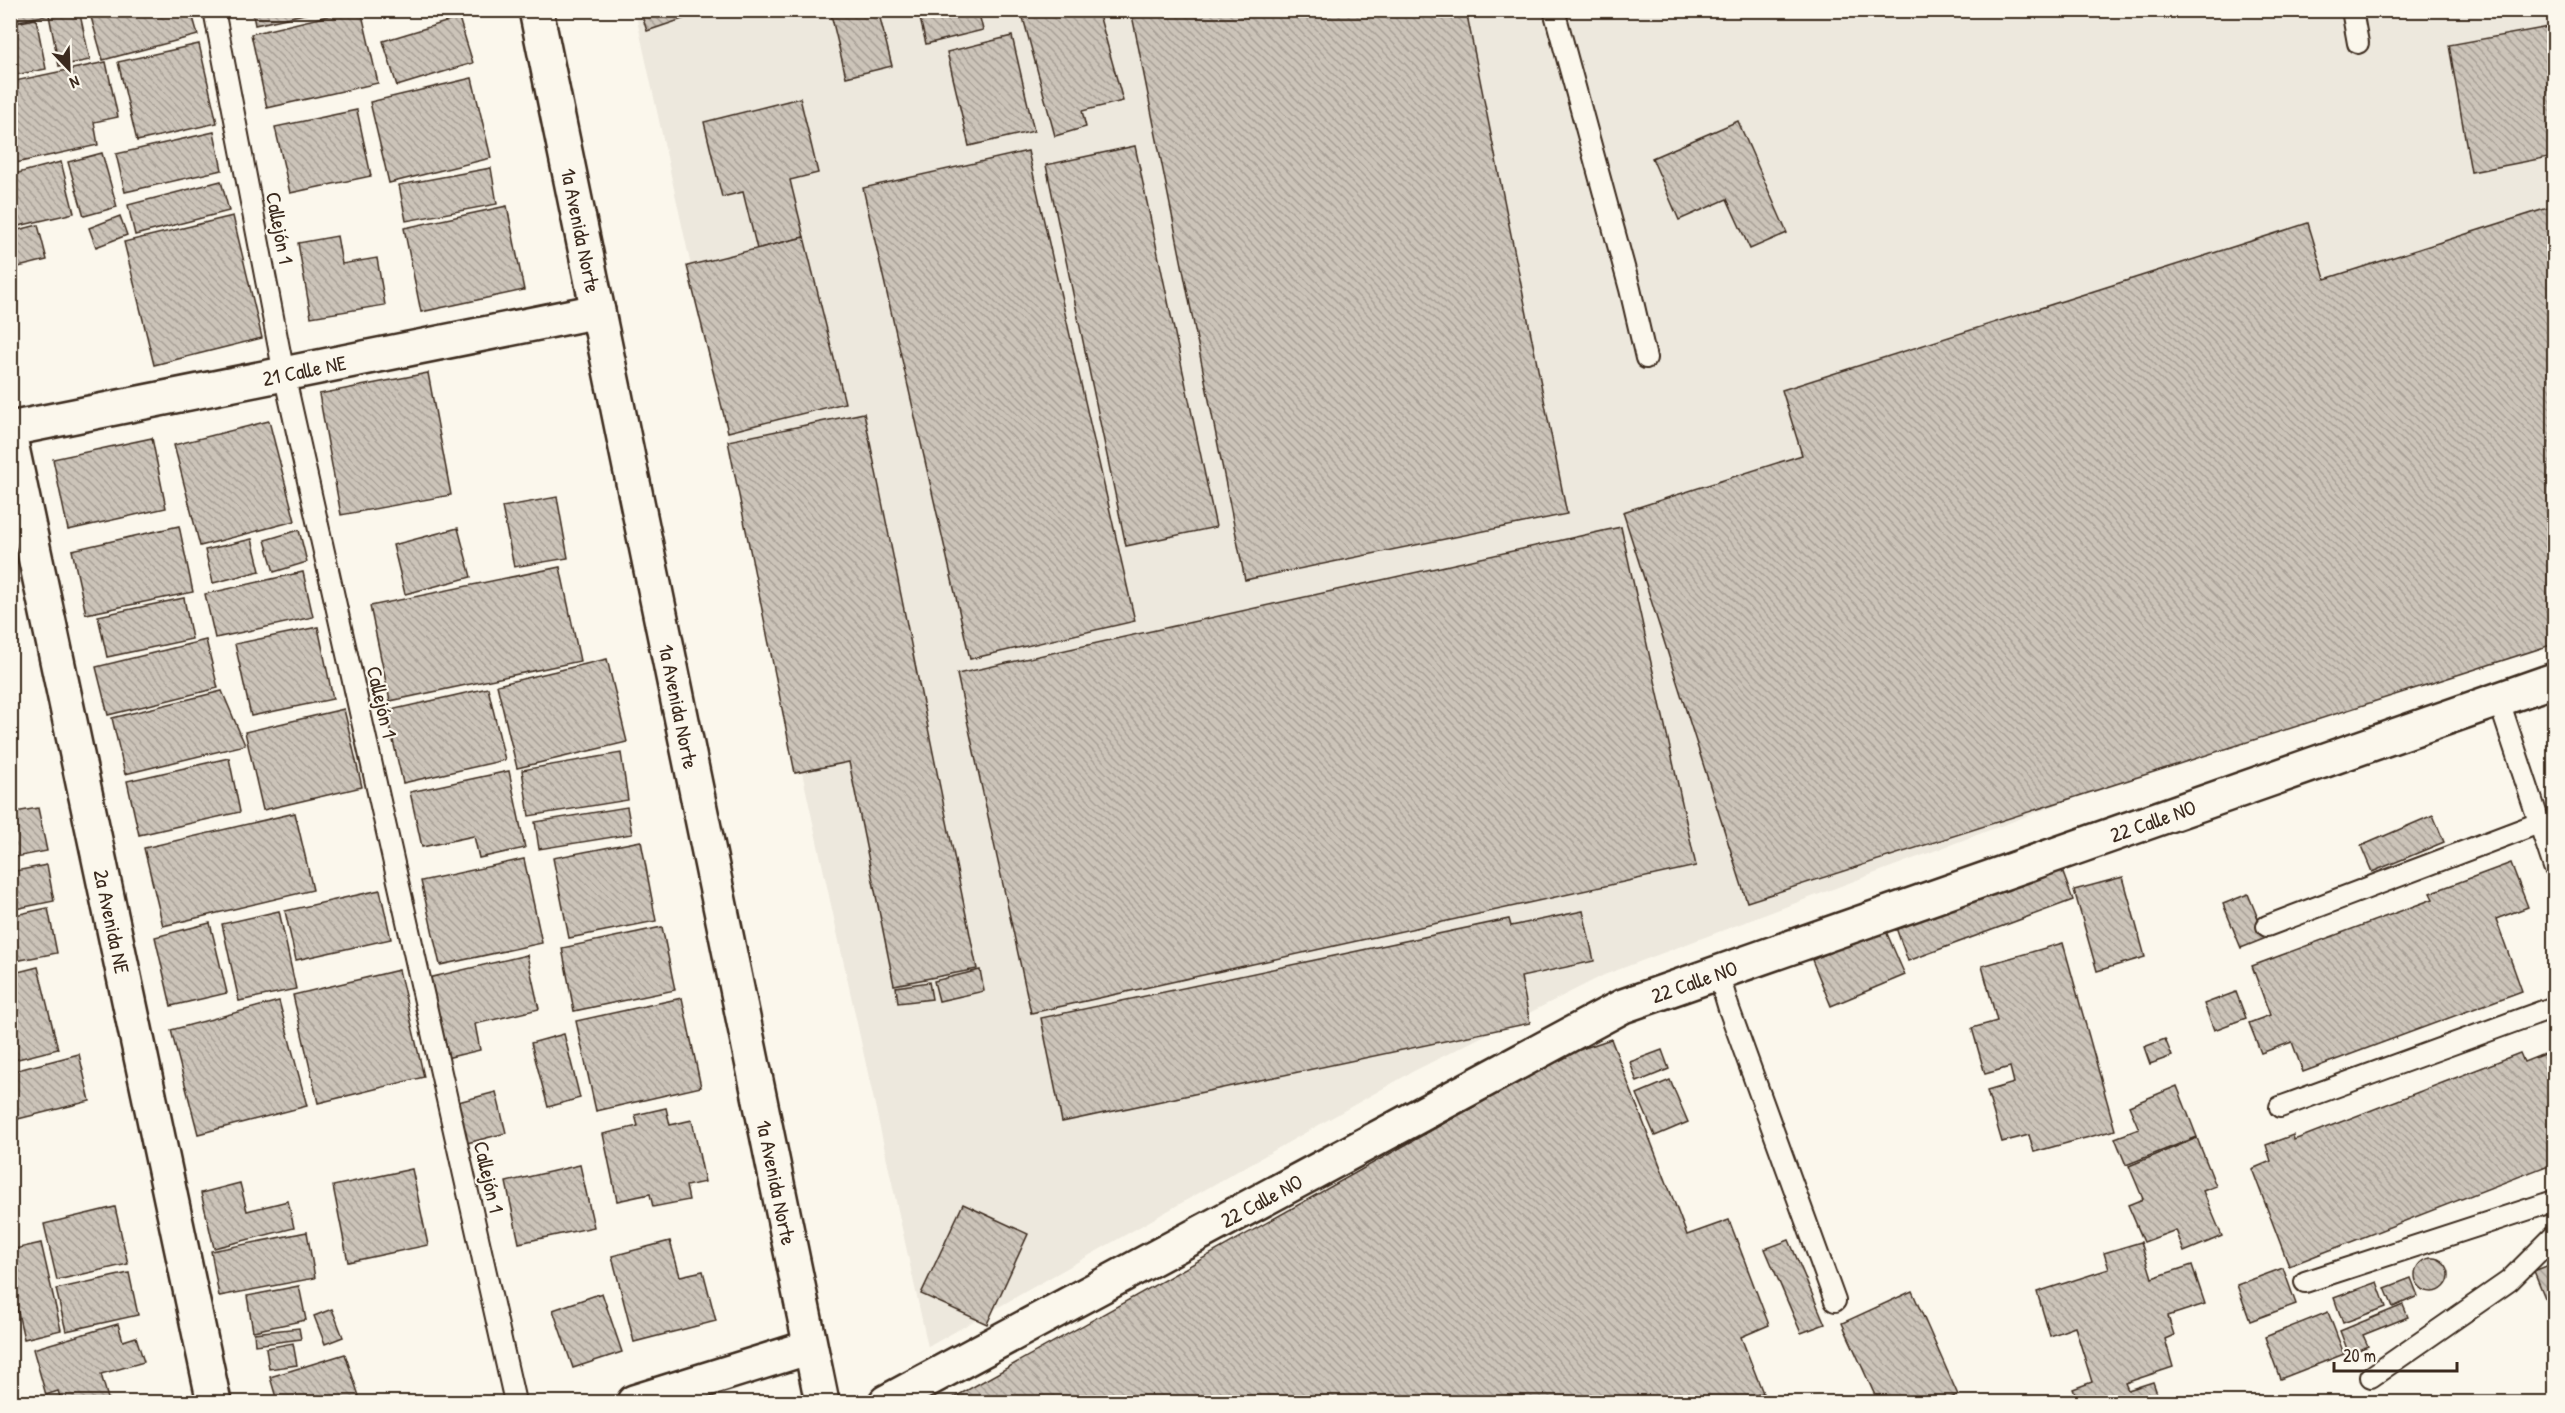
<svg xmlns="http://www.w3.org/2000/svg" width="2565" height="1413" font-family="'Patrick Hand',sans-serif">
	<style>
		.built { fill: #ede8dd }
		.building { fill: url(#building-back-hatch); stroke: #3b2a1e; stroke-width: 1.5 }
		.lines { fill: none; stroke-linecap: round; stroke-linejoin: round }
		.lane-casing { stroke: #3b2a1e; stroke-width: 24 }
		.street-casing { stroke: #3b2a1e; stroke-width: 38 }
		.secondary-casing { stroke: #3b2a1e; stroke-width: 38 }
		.lane { stroke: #fbf7ec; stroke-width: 20 }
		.street { stroke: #fbf7ec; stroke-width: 33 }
		.secondary { stroke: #fbf7ec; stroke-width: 33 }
		.labels { text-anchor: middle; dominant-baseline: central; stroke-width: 4.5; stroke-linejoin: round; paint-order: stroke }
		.street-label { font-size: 21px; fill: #3b2a1e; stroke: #fbf7ec }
	</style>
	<defs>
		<pattern id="building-back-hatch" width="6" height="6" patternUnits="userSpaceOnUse" patternTransform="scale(1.5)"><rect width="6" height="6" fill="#ccc4b9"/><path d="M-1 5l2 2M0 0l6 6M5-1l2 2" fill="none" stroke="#a79f96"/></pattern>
	</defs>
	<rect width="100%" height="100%" fill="#fbf7ec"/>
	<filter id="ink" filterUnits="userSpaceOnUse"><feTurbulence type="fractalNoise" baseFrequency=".0167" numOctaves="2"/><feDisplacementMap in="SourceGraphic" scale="12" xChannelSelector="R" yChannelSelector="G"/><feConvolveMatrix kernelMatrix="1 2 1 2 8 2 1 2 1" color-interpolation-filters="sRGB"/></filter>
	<g filter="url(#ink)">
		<polygon class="built" points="635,11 2554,11 2554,618 1604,975 1412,1072 928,1347"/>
		<g class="building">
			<polygon points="16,10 79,10 90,60 59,66 49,15 18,21"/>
			<polygon points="89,10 191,10 198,35 103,60"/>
			<polygon points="252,10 322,10 255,25"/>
			<polygon points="353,10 361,10 378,83 267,108 251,34"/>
			<polygon points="640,10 709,10 647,31"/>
			<polygon points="830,10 878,10 892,66 846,77"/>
			<polygon points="918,10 978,10 983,30 926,44"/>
			<polygon points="1021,10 1118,10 1119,13 1100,18 1123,101 1082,111 1086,127 1055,136"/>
			<polygon points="1131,10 1466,10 1567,514 1245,580"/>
			<polygon points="459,18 473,63 397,86 383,41"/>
			<polygon points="36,19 46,69 10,76 10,24"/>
			<polygon points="2554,26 2554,156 2471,172 2449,45"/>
			<polygon points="1012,36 1034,131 969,146 947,52"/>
			<polygon points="199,44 217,123 137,141 118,62"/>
			<polygon points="106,62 118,117 94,122 98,145 11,164 10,82"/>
			<polygon points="472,78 491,158 389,183 370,102"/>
			<polygon points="800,98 818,173 790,180 804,237 757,249 743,192 722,197 704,122"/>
			<polygon points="357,110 371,176 290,193 275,127"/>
			<polygon points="1738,121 1787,233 1750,249 1727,199 1679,220 1652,158"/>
			<polygon points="214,132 222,170 125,192 116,154"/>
			<polygon points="1135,146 1216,527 1126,546 1046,165"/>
			<polygon points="1028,151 1135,621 970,659 863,188"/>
			<polygon points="102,153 117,207 84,216 68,162"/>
			<polygon points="61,162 74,213 10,228 10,175"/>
			<polygon points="491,168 497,204 406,221 399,185"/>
			<polygon points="221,181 229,211 135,235 128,205"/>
			<polygon points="507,206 524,290 421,312 404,228"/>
			<polygon points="2554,206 2554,644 1747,902 1623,512 1802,455 1782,390 2308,223 2325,279"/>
			<polygon points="120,216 127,235 96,247 89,228"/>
			<polygon points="233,216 262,338 154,365 124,242"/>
			<polygon points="38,225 47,260 10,269 10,232"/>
			<polygon points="337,236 342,264 377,258 385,305 311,317 298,243"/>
			<polygon points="804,237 845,403 728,432 687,266"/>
			<polygon points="428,373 451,495 341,515 319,394"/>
			<polygon points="864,413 977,969 894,985 849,762 795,773 728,441"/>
			<polygon points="269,421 295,521 200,546 174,445"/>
			<polygon points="152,438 166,508 68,530 53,459"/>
			<polygon points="557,497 568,558 514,567 502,507"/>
			<polygon points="179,526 193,592 86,614 72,550"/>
			<polygon points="1621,527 1696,866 1031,1013 957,674"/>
			<polygon points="458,528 471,577 405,594 393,545"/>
			<polygon points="299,530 307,562 274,572 265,540"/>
			<polygon points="252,539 260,571 213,583 205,550"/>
			<polygon points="560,567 580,661 390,701 370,606"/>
			<polygon points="303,572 313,617 215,638 205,594"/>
			<polygon points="184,598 192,639 107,657 98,616"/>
			<polygon points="318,627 333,699 251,716 235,644"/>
			<polygon points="206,640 218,688 108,715 96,667"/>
			<polygon points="607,659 627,742 517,768 497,685"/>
			<polygon points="488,688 505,760 403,783 386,711"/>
			<polygon points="222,691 245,745 125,774 112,718"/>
			<polygon points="344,709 362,787 263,810 245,732"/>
			<polygon points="621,753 628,800 529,816 522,770"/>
			<polygon points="229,758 240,812 139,835 127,781"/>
			<polygon points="509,771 525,848 479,858 474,836 422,847 410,792"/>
			<polygon points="627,807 632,834 539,849 535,822"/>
			<polygon points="38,808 47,851 10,858 10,813"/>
			<polygon points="295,813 313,890 163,926 144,848"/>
			<polygon points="2433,815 2444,842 2372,872 2361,846"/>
			<polygon points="641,841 656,921 569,938 553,858"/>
			<polygon points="524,859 542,943 440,965 421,881"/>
			<polygon points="2511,863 2528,907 2496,919 2522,991 2303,1072 2292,1042 2261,1053 2249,1023 2270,1015 2252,966 2433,899 2430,893"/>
			<polygon points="47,865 54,901 10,910 10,872"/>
			<polygon points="2060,865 2073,900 1908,961 1895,925"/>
			<polygon points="2123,877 2145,957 2097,971 2074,890"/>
			<polygon points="380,890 391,939 296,960 285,911"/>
			<polygon points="2248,894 2266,938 2241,948 2223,904"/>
			<polygon points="48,908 57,953 10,962 10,916"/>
			<polygon points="279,911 296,989 239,1001 222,924"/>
			<polygon points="1583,911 1594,961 1521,977 1530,1023 1062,1122 1041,1018 1509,919 1511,926"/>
			<polygon points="210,923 227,993 171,1006 155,937"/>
			<polygon points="662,927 675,990 574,1011 562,948"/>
			<polygon points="1885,929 1905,975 1831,1006 1812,960"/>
			<polygon points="2063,943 2115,1130 2034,1152 2029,1135 2002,1142 1987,1091 2014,1083 2010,1067 1985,1074 1972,1028 1997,1021 1982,966"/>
			<polygon points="527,955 539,1009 475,1024 480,1050 446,1058 428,978"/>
			<polygon points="38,967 58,1049 10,1061 10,974"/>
			<polygon points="399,970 424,1077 318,1103 293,995"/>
			<polygon points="980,970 984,991 939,1001 934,981"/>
			<polygon points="929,982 932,999 898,1003 896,987"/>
			<polygon points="2236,992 2246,1018 2214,1030 2204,1004"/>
			<polygon points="682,998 701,1087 596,1111 576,1021"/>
			<polygon points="279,1001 307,1106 198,1134 171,1030"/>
			<polygon points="564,1034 580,1098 548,1107 531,1043"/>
			<polygon points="1611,1039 1687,1235 1729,1220 1769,1325 1741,1337 1763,1393 1741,1399 1743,1402 946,1402 1570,1053"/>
			<polygon points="2165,1039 2172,1056 2150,1064 2144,1047"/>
			<polygon points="1662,1050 1669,1069 1637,1082 1630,1062"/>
			<polygon points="2554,1050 2554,1163 2289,1266 2252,1169 2271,1161 2266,1145 2293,1135 2294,1140 2520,1053 2524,1062"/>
			<polygon points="79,1054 90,1101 10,1121 10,1072"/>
			<polygon points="1670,1080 1688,1122 1655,1136 1637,1094"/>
			<polygon points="2177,1086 2197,1137 2126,1165 2115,1138 2139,1129 2129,1106"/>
			<polygon points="496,1092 506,1133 467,1143 458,1102"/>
			<polygon points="666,1108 670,1125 692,1120 705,1182 686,1186 689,1200 653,1207 650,1194 617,1201 603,1134 638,1126 635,1115"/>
			<polygon points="2197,1138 2216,1186 2203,1191 2222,1236 2184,1252 2176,1230 2144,1242 2128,1205 2143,1199 2129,1166"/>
			<polygon points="580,1165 594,1227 519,1243 506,1182"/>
			<polygon points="412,1169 428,1245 348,1262 333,1186"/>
			<polygon points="240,1183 247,1211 288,1201 294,1228 214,1248 201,1193"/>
			<polygon points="963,1204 1028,1234 987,1324 921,1294"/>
			<polygon points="115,1207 128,1264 57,1280 44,1224"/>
			<polygon points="307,1232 315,1278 219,1296 211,1251"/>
			<polygon points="1789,1240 1825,1324 1801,1333 1765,1249"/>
			<polygon points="670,1241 680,1276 703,1271 716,1321 634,1342 612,1256"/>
			<polygon points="2141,1242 2152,1278 2192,1265 2205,1304 2168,1316 2174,1335 2165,1339 2173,1367 2125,1383 2128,1390 2153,1382 2160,1402 2078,1402 2073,1389 2092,1382 2075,1327 2050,1336 2037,1292 2109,1269 2104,1253"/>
			<polygon points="41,1243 61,1330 24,1339 10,1278 10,1250"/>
			<circle cx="2432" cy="1275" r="17"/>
			<polygon points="2554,1263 2554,1320 2534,1271"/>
			<polygon points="2283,1268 2296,1304 2250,1321 2237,1285"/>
			<polygon points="129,1273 138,1315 66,1331 56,1289"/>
			<polygon points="2411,1278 2418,1296 2393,1307 2385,1288"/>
			<polygon points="2377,1282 2386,1307 2343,1323 2334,1298"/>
			<polygon points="299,1286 306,1320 253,1331 247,1296"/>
			<polygon points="1912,1291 1958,1395 1941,1402 1878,1402 1842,1323"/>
			<polygon points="602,1293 622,1352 573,1368 553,1310"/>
			<polygon points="2403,1305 2408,1317 2363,1335 2368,1346 2349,1354 2340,1331"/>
			<polygon points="332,1309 343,1337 325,1344 314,1316"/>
			<polygon points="2328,1312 2344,1354 2280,1379 2265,1337"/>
			<polygon points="118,1324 123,1341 136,1337 144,1362 101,1374 109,1402 62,1402 58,1391 46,1395 33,1349"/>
			<polygon points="299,1328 301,1339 255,1345 254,1333"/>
			<polygon points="293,1343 297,1365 269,1369 266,1348"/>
			<polygon points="345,1354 361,1402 272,1402 277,1401 270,1377"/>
		</g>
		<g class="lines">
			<defs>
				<g id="lane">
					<polyline points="214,10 284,374 515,1402"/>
					<polyline points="1554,10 1630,289 1646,358"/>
					<polyline points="2352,10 2358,43"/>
					<polyline points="2499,701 2554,867"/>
					<polyline points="2267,926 2539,823"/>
					<polyline points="1718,972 1729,1009 1835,1301"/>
					<polyline points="2280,1107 2554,1007"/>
					<polyline points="2305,1282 2554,1201"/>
					<polyline points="2371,1377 2509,1281 2554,1236"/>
				</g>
				<g id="street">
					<path id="s1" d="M 10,429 L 598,311"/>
					<path id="s2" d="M 10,438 L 214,1402"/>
					<polyline points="634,1402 810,1347"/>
					<path id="s3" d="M 886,1402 L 1623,1006 L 2554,680"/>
				</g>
				<g id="secondary">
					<path id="s4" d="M 536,10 L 822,1402"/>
				</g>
			</defs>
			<use href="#lane" class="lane-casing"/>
			<use href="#street" class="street-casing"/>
			<use href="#secondary" class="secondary-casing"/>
			<use href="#lane" class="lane"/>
			<use href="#street" class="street"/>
			<use href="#secondary" class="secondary"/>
		</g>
	</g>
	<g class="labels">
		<g class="street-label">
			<text transform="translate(280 228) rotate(79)">Callejón 1</text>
			<text stroke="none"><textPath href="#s4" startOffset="225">1a Avenida Norte</textPath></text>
			<text stroke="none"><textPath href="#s1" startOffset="300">21 Calle NE</textPath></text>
			<text transform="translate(382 702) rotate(77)">Callejón 1</text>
			<text stroke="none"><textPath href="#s4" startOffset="711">1a Avenida Norte</textPath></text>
			<text stroke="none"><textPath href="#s3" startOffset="1398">22 Calle NO</textPath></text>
			<text stroke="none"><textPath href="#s2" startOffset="494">2a Avenida NE</textPath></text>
			<text stroke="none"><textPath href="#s3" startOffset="912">22 Calle NO</textPath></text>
			<text transform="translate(489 1177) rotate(77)">Callejón 1</text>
			<text stroke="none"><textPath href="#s4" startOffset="1197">1a Avenida Norte</textPath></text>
			<text stroke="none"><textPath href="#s3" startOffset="426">22 Calle NO</textPath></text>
		</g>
	</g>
	<rect width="2565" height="1413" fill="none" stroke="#fbf7ec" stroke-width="36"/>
	<rect x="18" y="18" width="2529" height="1377" fill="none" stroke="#3b2a1e" stroke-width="2" filter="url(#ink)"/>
	<g transform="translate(69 69) rotate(157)" stroke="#fbf7ec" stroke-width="4.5" paint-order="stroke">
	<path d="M0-4.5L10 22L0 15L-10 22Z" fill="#3b2a1e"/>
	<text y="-9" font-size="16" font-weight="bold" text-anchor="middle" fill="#3b2a1e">N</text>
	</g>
	<path d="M2334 1362v9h123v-9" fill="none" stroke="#3b2a1e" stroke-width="3"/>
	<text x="2343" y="1362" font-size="18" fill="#3b2a1e" stroke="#fbf7ec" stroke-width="4.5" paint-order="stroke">20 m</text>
</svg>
